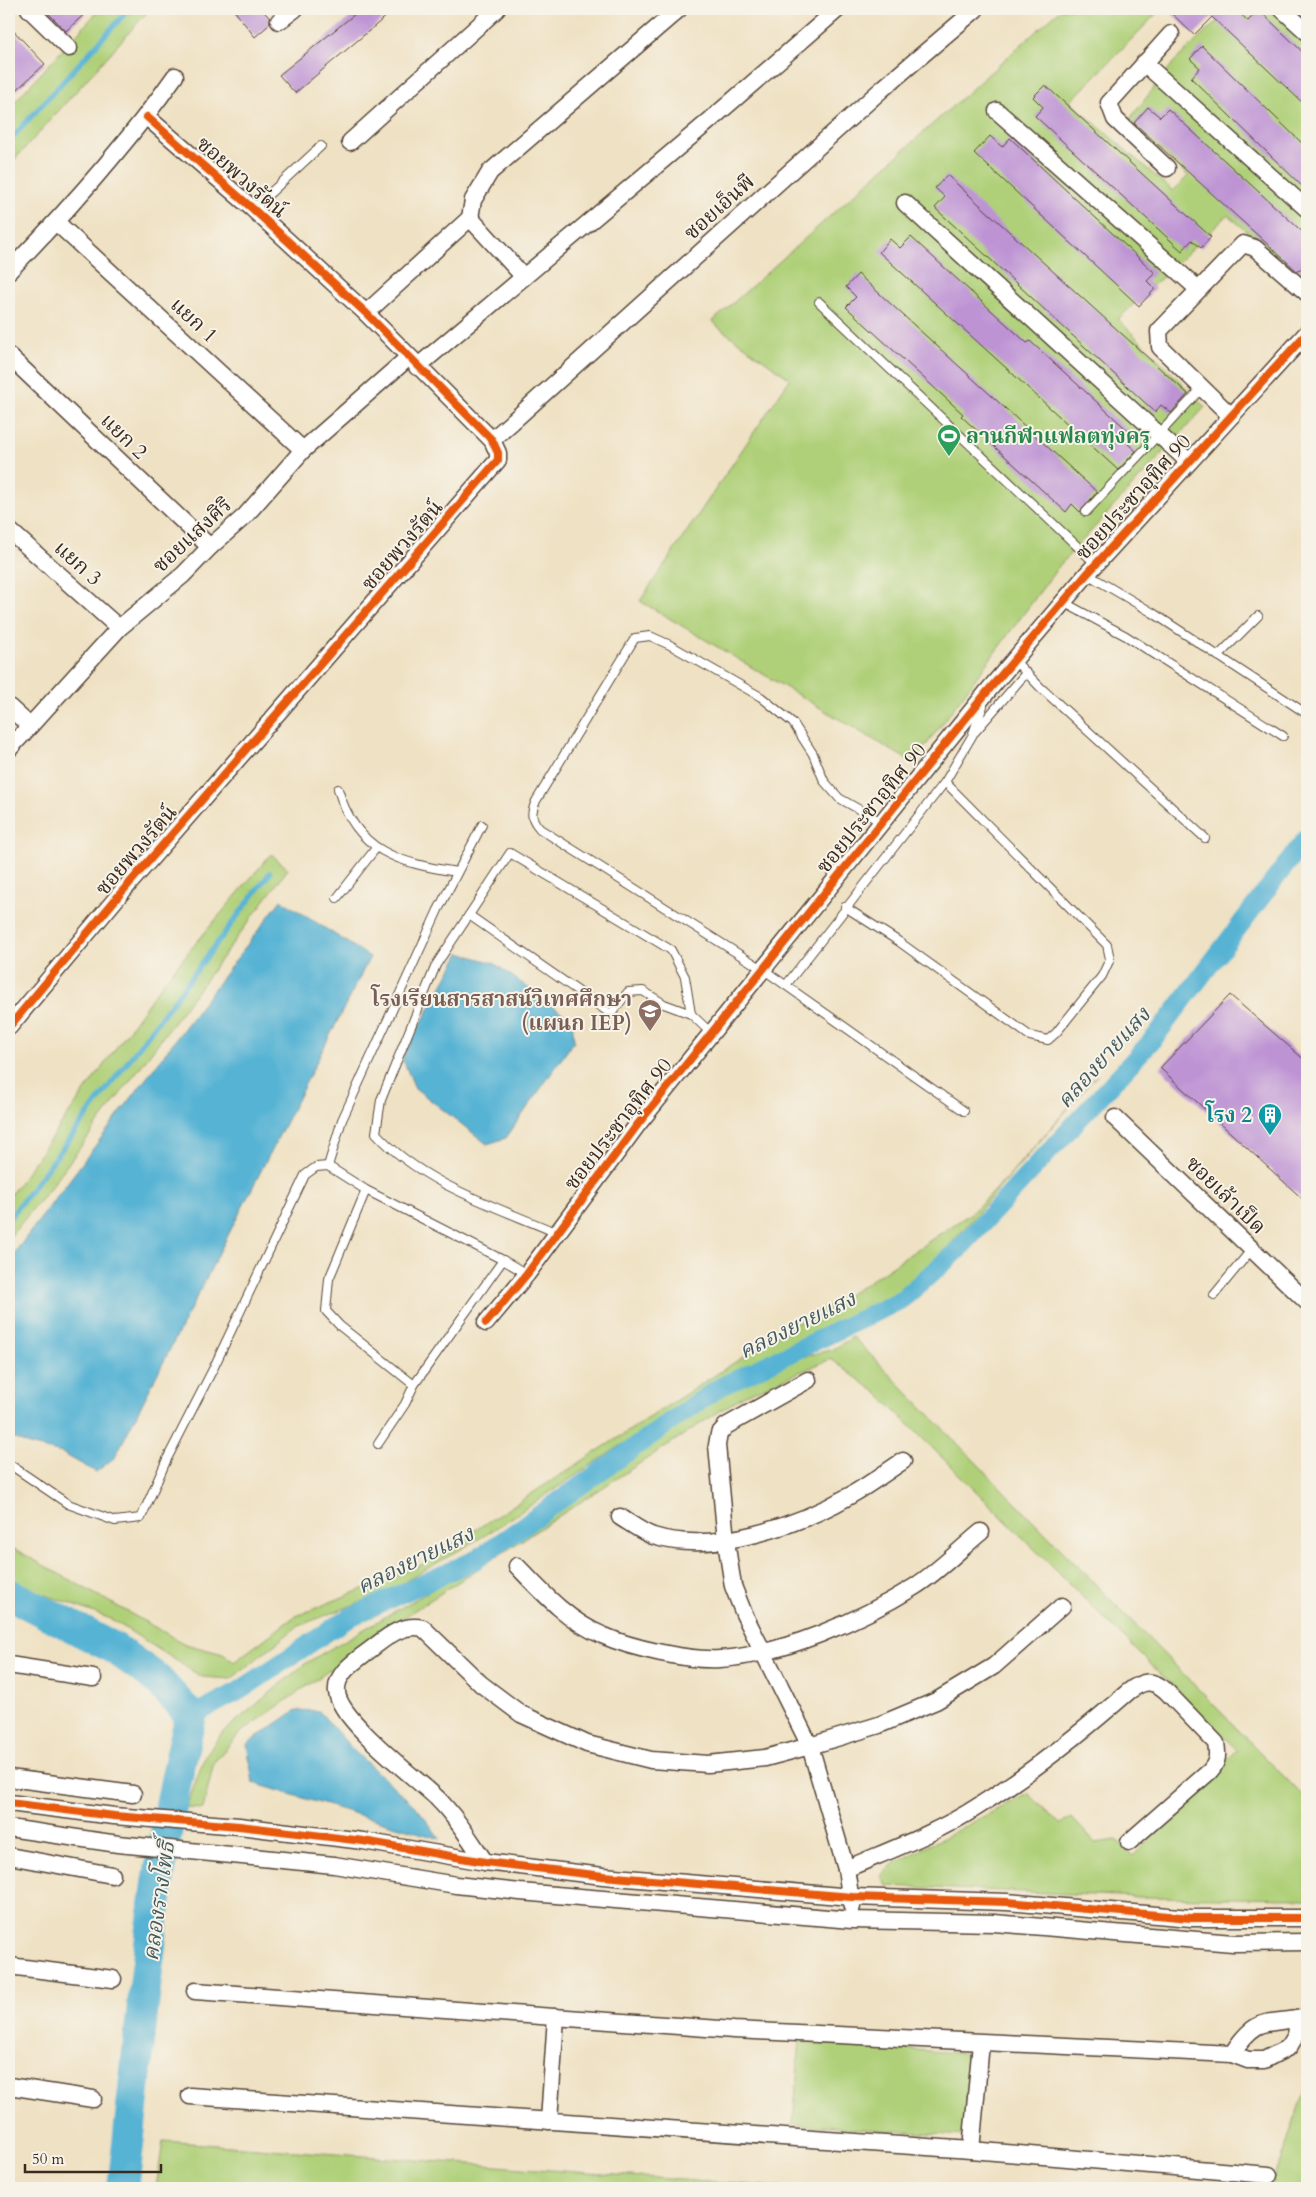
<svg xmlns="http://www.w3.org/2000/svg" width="1316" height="2197" viewBox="0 0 1316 2197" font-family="Cardo,'Noto Serif Thai',serif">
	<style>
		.green { fill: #afd078; stroke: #757d4b }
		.water { fill: #56b3d4; stroke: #486e79 }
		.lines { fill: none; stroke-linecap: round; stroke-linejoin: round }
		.stream { stroke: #56b3d4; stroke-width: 5.5 }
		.canal { stroke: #56b3d4; stroke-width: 19 }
		.river { stroke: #56b3d4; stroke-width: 32 }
		.building { fill: #bd93d4 }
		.service-casing { stroke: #564537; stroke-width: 10 }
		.minor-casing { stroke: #564537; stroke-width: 19 }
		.service { stroke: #fff; stroke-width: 8 }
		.minor { stroke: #fff; stroke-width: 16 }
		.cycleway-casing { stroke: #f7f3e8; stroke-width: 11 }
		.cycleway { stroke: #e8590c; stroke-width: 8 }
		.labels { text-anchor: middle; stroke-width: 4; stroke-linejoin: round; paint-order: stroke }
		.street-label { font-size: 21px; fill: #3b2a1e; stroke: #f7f3e8 }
		.leisure-label { font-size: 21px; font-weight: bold; fill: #27864d; stroke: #f7f3e8; text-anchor: start }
		.education-label { font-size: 21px; font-weight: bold; fill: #785e54; stroke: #f7f3e8; text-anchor: end }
		.culture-label { font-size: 21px; font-weight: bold; fill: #0d838f; stroke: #f7f3e8; text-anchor: end }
		.water-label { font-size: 22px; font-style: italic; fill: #445a5e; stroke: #f7f3e8 }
	</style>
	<rect width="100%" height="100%" fill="#f7f3e8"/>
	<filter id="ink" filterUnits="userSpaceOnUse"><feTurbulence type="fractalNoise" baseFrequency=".02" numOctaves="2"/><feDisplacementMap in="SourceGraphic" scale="10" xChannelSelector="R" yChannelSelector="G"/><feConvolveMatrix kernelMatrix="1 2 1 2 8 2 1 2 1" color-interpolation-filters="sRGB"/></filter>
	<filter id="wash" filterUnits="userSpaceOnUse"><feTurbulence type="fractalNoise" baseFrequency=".0096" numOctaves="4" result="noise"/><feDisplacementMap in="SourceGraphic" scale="20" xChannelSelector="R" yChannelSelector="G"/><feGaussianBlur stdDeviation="1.12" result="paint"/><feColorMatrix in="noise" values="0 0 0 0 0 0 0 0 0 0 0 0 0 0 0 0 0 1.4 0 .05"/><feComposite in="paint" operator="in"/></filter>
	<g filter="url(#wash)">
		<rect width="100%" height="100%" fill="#efe1c3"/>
		<!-- green -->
		<g class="green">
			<path d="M100,9H150L9,166V108Z"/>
			<path d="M1061,9L1160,10L1070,102L1173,191L1188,176L1129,120L1174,62L1230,9H1307V266L1298,275L1228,215L1118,319L1205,407L1059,566L913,763L640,601L790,379L718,327L713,321Z"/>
			<path d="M271,854L288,869L50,1188L9,1238V1197L164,981Z"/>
			<path d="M1097,1075L924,1275L895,1294L705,1390L487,1534L387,1592L298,1626L231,1679L202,1677L111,1619L24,1587L9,1576V1546L185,1644L223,1654L234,1662L294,1617L421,1565L788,1328L861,1287L971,1213L1005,1180Z"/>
			<path d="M853,1337L1307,1800V1899L1140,1897L887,1886L881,1876L892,1865L1028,1793L1060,1824L1072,1818L1095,1843L1117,1840L1133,1856L1237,1750L877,1393L831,1359L743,1396L415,1610L240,1733L214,1762L203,1809L186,1808L205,1756L222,1733L306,1663L452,1578L734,1384L798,1358L834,1349Z"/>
			<path d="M800,2041L970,2054L964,2136L793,2124Z"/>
			<path d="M1307,2083V2188H1271Z"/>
			<path d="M163,2141L789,2188H156Z"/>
		</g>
		<!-- water -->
		<g class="water">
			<path d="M281,900L370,957L115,1457L96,1472L62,1453L29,1445L9,1436V1260Z"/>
			<path d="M460,953L494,963L572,1020L574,1041L506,1138L487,1144L415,1088L402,1058Z"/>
			<path d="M296,1710L319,1711L354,1751L418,1809L440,1839L253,1783L247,1744Z"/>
		</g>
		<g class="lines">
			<!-- stream -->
			<g class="stream">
				<path d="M9,141L129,9"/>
				<path d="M9,1219L270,873"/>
			</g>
			<!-- canal -->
			<path class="canal" d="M191,1716L239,1691L348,1618L477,1559L718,1388L901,1300L957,1251L1155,1037L1307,837"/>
			<!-- river -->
			<path class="river" d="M9,1594L114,1648L156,1678L191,1716C151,1870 142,2031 123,2188"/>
		</g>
		<g id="blocks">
			<!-- building -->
			<g class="building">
				<path d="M44,9H90L66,31Z"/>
				<path d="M233,9H261L270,18V24L255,37Z"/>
				<path d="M361,9H395L295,93L279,75Z"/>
				<path d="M1167,9H1235L1248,21L1259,10L1307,56V107L1212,17L1194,35Z"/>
				<path d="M9,26L45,64L9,97Z"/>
				<path d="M1202,46L1307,148V191L1191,78L1200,68L1190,59Z"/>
				<path d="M1045,85L1211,237L1201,248L1192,240L1182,251L1035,116L1043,107L1033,97Z"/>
				<path d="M1148,107L1160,117L1168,109L1307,236V265L1297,271L1134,123Z"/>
				<path d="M990,136L1002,147L1010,138L1155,273L1147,281L1155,289L1139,306L974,153Z"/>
				<path d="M947,175L1188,394L1171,413L1161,405L1155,412L935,208L945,197L935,188Z"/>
				<path d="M911,237L1027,343L1030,341L1134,436L1128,444L1136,451L1118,470L879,252L890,239L900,248Z"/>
				<path d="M858,274L1097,492L1080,512L1072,504L1066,512L961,416L963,414L846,307L856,297L846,287Z"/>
				<path d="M1230,995L1307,1062V1203L1160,1068Z"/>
			</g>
		</g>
	</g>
	<g filter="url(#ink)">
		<use href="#blocks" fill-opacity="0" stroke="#564537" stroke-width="1"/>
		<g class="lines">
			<!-- service casing -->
			<g class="service-casing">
				<g id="service">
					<path d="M253,209L321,146"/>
					<path d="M819,302L1096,564"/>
					<path d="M1086,512L1202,388"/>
					<path d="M1087,574L1153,613L1307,714"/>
					<path d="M1063,602L1126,636L1283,736"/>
					<path d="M1218,656L1258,616"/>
					<path d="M1014,660L1040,687L1205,838"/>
					<path d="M975,732L1026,673"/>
					<path d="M338,789C356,852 399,863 457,872"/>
					<path d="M881,822L839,798L824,781L813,754L793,723L761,697L670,645L650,636L635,638L536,801C531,813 530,818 540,829L764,970L964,1111"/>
					<path d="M337,898L376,848"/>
					<path d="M845,907L898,941L1030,1036L1048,1040L1056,1033L1102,976L1110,959L1107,945L945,782L972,736L983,706"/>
					<path d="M469,915L611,1014L628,992L643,991L664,1004L691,1014"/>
					<path d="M786,985L945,782"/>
					<path d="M328,1166L342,1120L438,910L482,825"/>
					<path d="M557,1233C495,1206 422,1184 376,1133L381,1100L436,965L510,853L671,950L685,977L691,1014L712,1034"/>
					<path d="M503,1260L527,1274"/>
					<path d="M1214,1295L1252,1249"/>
					<path d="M378,1444L405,1404L414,1385"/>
					<path d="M9,1464L68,1504L115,1521L141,1518L167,1459L213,1369L305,1175L316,1167L328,1166L366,1190L503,1260L414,1385L340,1326L326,1311L329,1279L366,1190"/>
				</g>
			</g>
			<!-- minor casing -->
			<g class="minor-casing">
				<g id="minor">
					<path d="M29,9L69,48"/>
					<path d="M1282,9L1307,32"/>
					<path d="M279,21L295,9"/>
					<path d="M1144,63L1307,209"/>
					<path d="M997,111L1198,289"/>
					<path d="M350,142L497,9"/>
					<path d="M1167,168L1115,119L1109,103L1171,34"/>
					<path d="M905,203L1189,462"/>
					<path d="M470,218L473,200L490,172L679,9"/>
					<path d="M56,222L303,450"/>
					<path d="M9,271C68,210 126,146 175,76"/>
					<path d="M366,313L470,218L524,277"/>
					<path d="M9,356L210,547"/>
					<path d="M417,367L708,122L838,9"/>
					<path d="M1231,416L1160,347L1159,331L1243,244L1255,248L1307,293"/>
					<path d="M492,440L881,90L976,9"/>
					<path d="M9,530L119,628"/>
					<path d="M9,707L30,726"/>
					<path d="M9,749L119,628L183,575L210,547L245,516L303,450L409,357"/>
					<path d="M9,1027L120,894L498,460V453L492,440L366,313L253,209L147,117"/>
					<path d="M1115,1118L1307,1302"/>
					<path d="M486,1323L527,1274L638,1124L987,692L1087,574L1307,333"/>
					<path d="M808,1380L726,1426L719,1434L717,1445L726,1541L733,1586L744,1614L810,1746L846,1869L852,1907"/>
					<path d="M620,1517C630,1523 642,1532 653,1536C714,1555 798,1526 851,1495C869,1485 886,1472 903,1461"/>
					<path d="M517,1566C542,1592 568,1621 602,1635C631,1648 688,1661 720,1659C782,1655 861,1620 914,1587C938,1572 959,1550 981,1532"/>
					<path d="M9,1665L93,1678"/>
					<path d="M9,1778L133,1794"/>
					<path d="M9,1803L114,1816L239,1826L363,1841L485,1862L603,1876L852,1897L1007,1902L1191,1918H1307"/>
					<path d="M9,1828L118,1844L334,1865L456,1885L520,1892L852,1920L994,1923L1233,1943L1307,1942"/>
					<path d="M9,1856L112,1875"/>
					<path d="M485,1862C470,1840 456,1817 437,1798C416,1778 339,1720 337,1692C335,1674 354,1662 367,1652C385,1639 400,1623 423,1628L481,1684L521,1714L587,1744L651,1760L708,1764L765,1758L810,1746L879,1725L936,1701L994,1666L1062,1606"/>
					<path d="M846,1869C890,1850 937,1833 977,1807C1031,1773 1080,1734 1128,1692C1142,1681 1152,1678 1166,1691L1216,1743C1218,1755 1218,1762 1210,1771L1129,1842"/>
					<path d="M9,1966L113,1979"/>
					<path d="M195,1991L734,2030L1232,2054L1248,2060H1264L1289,2047L1296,2035L1298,2019"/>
					<path d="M1232,2054C1258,2013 1267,2026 1307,2017"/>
					<path d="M9,2086L93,2099"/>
					<path d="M190,2096L971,2150L1269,2175"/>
					<path d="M549,2121L556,2017"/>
					<path d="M971,2150L981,2043"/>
				</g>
			</g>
			<!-- service -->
			<use href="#service" class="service"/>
			<!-- minor -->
			<use href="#minor" class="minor"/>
			<!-- cycleway casing -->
			<g class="cycleway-casing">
				<g id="cycleway">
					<path d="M9,1027L120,894L498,460V453L492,440L366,313L253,209L147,117"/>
					<path d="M486,1323L527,1274L638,1124L987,692L1087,574L1307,333"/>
					<path d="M9,1803L114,1816L239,1826L363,1841L485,1862L603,1876L852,1897L1007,1902L1191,1918H1307"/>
				</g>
			</g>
			<!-- cycleway -->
			<use href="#cycleway" class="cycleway"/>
		</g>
	</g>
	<!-- icons -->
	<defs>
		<g id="stadium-pin" transform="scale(1.25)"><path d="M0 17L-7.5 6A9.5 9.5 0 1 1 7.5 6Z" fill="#2e9e5b" stroke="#f7f3e8"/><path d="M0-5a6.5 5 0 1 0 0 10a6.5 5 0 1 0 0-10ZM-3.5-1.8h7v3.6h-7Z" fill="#fff"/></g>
		<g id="school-pin" transform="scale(1.25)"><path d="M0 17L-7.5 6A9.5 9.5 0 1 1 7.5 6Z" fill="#8d6e63" stroke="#f7f3e8"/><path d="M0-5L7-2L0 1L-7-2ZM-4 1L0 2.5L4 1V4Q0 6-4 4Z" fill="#fff"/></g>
		<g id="building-pin" transform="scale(1.25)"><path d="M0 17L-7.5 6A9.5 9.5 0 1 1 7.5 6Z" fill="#0f9aa8" stroke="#f7f3e8"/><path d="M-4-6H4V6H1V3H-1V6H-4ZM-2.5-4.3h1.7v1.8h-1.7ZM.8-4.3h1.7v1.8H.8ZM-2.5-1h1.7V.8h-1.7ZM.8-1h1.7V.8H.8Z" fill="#fff"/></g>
	</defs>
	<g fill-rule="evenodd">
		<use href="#stadium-pin" x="949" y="436"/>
		<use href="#school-pin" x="650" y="1011"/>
		<use href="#building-pin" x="1270" y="1115"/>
	</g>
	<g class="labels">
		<!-- street labels -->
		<g class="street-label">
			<text transform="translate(242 177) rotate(41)" y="7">ซอยพวงรัตน์</text>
			<text transform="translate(719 207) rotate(-42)" y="7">ซอยเอ็นพี</text>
			<text transform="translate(194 320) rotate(43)" y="7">แยก 1</text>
			<text transform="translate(124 436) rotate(44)" y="7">แยก 2</text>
			<text transform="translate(1133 497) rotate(-48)" y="7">ซอยประชาอุทิศ 90</text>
			<text transform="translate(192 535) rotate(-43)" y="7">ซอยแสงศิริ</text>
			<text transform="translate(402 545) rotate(-49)" y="7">ซอยพวงรัตน์</text>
			<text transform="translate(78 563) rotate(42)" y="7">แยก 3</text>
			<text transform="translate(871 808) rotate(-51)" y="7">ซอยประชาอุทิศ 90</text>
			<text transform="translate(136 850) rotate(-49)" y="7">ซอยพวงรัตน์</text>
			<text transform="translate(618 1124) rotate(-52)" y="7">ซอยประชาอุทิศ 90</text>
			<text transform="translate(1226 1195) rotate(44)" y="7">ซอยเล้าเป็ด</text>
		</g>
		<!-- leisure labels -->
		<g class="leisure-label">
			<text x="966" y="443">ลานกีฬาแฟลตทุ่งครุ</text>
		</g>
		<!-- education labels -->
		<g class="education-label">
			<text x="632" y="1006">โรงเรียนสารสาสน์วิเทศศึกษา<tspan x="632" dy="24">(แผนก IEP)</tspan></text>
		</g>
		<!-- culture labels -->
		<g class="culture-label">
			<text x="1252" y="1122">โรง 2</text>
		</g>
		<!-- water labels -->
		<g class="water-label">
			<text transform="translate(1103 1057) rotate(-48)" y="8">คลองยายแสง</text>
			<text transform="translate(797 1324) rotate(-26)" y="8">คลองยายแสง</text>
			<text transform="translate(415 1559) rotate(-26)" y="8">คลองยายแสง</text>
			<text transform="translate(158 1901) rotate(-82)" y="8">คลองรางโพธิ์</text>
		</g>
	</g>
	<!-- margin -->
	<rect width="1316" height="2197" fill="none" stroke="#f7f3e8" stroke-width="30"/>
	<!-- scale -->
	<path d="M25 2164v8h136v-8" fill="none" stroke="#3b2a1e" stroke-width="2.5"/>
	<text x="32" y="2164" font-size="15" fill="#3b2a1e" stroke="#f7f3e8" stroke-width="4" paint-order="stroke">50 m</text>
</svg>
